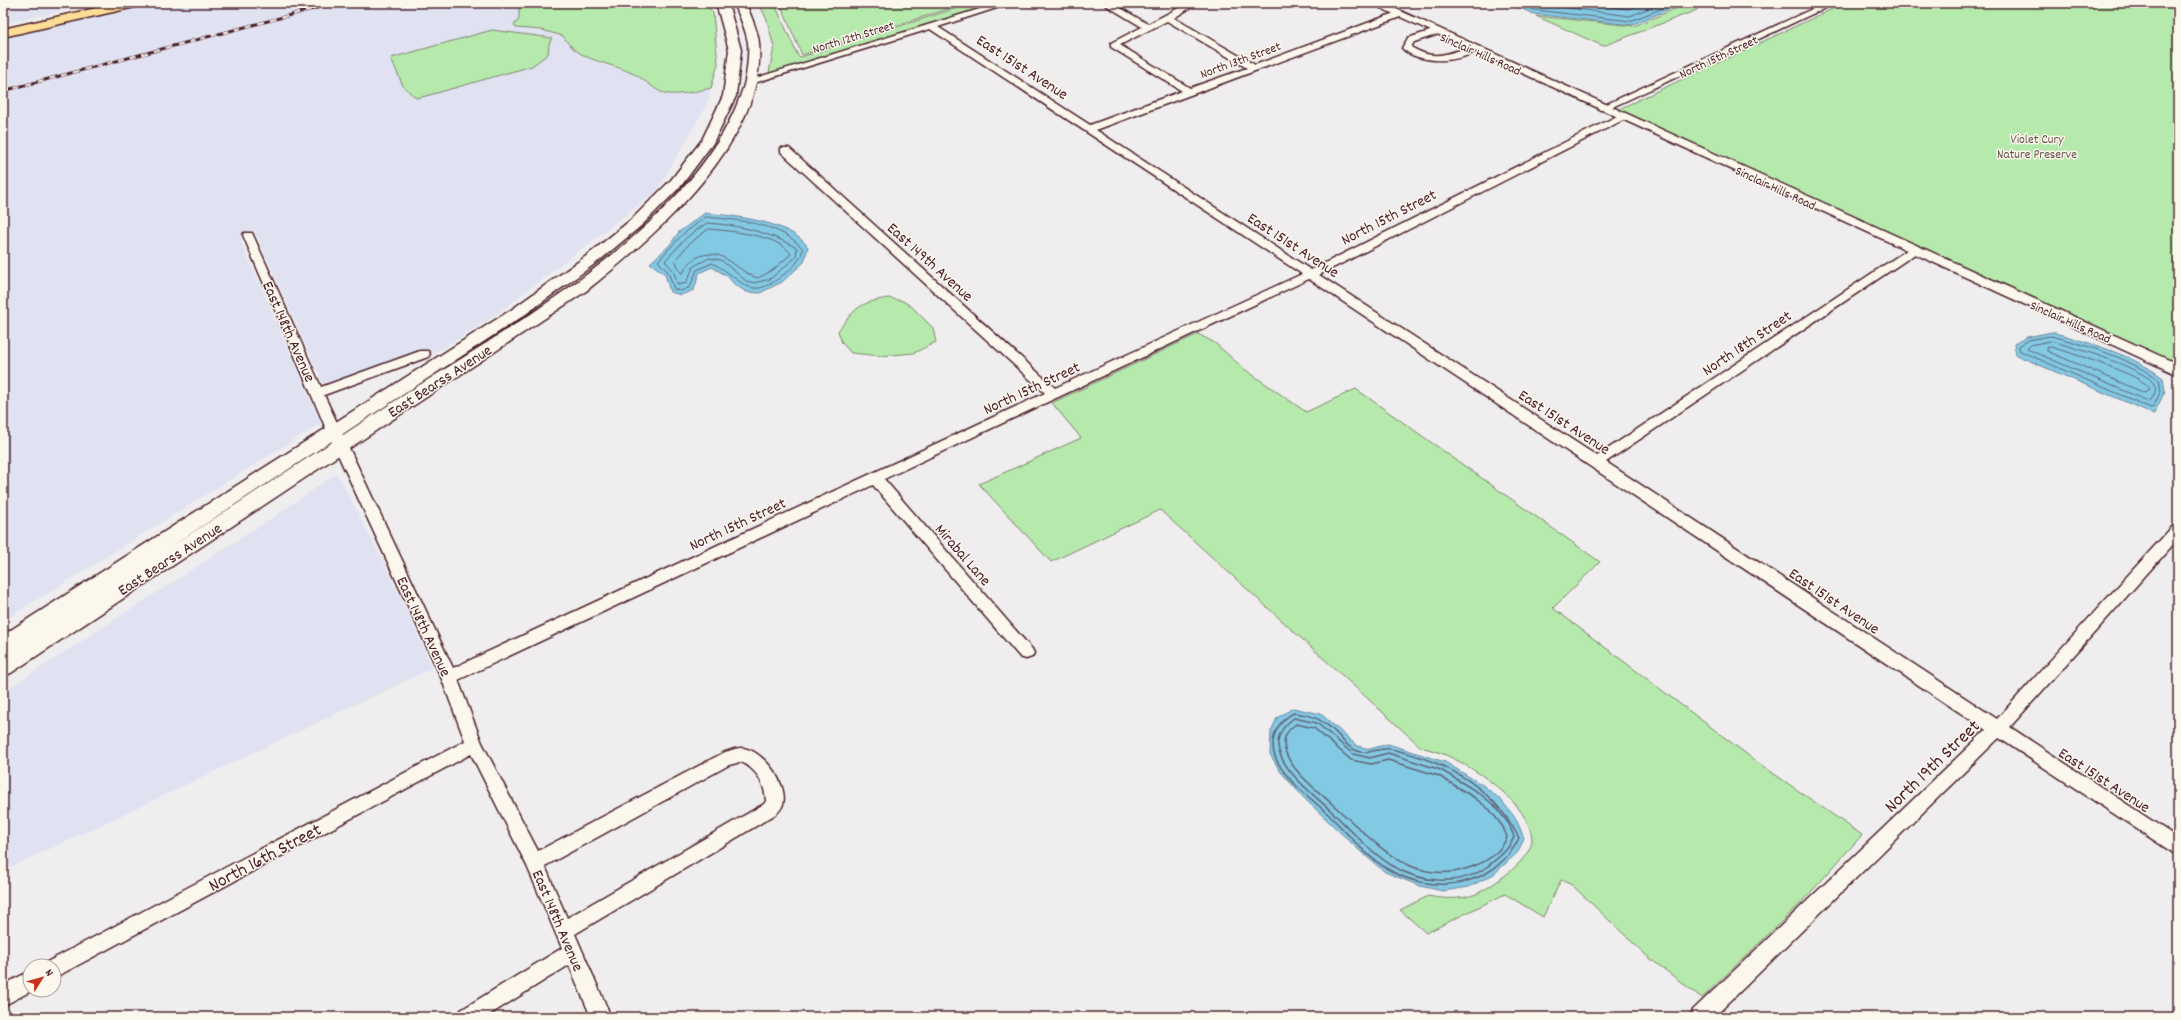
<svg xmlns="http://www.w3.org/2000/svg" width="2181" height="1020" viewBox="0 0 2181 1020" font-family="Dekko,sans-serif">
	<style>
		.built { fill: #e0e2f1; fill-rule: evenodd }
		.green { fill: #b5eaac; stroke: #80846c }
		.water { fill: #82c9e4; stroke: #6c859a }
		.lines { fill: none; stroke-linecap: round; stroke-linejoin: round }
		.shore-far1 { stroke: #606375; stroke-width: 1 }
		.shore { stroke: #606375; stroke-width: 1.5 }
		.minor-casing { stroke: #4a1f2b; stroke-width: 3 }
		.tertiary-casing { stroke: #4a1f2b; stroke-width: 3 }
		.secondary-casing { stroke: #4a1f2b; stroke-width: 3 }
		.primary-casing { stroke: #4a1f2b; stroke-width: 3 }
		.minor { fill: #fbf7ec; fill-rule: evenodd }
		.tertiary { fill: #fbf7ec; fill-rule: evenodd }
		.secondary { fill: #fbf7ec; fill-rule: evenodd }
		.primary { fill: #fedd96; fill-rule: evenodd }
		.rail-casing { stroke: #4a1f2b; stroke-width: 3 }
		.rail { stroke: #fbf7ec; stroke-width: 2; stroke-dasharray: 6; stroke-linecap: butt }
		.labels { text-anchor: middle; stroke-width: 3; stroke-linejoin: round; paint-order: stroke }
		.far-street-label { font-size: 13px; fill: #4a1f2b; stroke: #fbf7ec }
		.far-park-label { font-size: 13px; fill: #65524b; stroke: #fbf7ec }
		.street-label { font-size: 16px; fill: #4a1f2b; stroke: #fbf7ec }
		.near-street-label { font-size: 19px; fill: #4a1f2b; stroke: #fbf7ec }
	</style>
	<rect width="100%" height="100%" fill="#efedee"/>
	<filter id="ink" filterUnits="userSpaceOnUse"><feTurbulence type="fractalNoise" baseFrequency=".025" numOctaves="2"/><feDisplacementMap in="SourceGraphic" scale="8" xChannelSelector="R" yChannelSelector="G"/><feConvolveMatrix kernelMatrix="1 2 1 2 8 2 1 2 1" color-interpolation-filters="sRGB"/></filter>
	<g filter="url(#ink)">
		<!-- built -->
		<g class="built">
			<path d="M3,3H97L3,24Z"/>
			<path d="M142,3H519V19L516,28L542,30L563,36L568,44L583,54L598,63L631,72L657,90L668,94L711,88L706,106L657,191L490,319L433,354L429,348L324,386L254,230L240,234L243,241L241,242L321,423L3,621V35ZM492,30L552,38L532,66L416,98L391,58Z"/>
			<path d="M337,473L388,570L433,668L3,871V692L278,514Z"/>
		</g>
		<!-- green -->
		<g class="green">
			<path d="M519,3H705L713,13L718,64L711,88C698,91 682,95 668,94C655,92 646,80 634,74C610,62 578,62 563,36L542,30L516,28L514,25L519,19Z"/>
			<path d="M759,3H772L777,9L798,56L801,57L973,3H1001L769,73L774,47L767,20Z"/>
			<path d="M777,3H967L802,55L782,8Z"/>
			<path d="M1689,3H1699L1697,10L1603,46L1536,16L1634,26Z"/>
			<path d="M1845,3H2178V365L1621,112L1619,109Z"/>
			<path d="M492,30L552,38L549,44L548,54L532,66L426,96L416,98L403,86L391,58Z"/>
			<path d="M888,298L903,301L912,307L933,328L936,342L914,353L881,356L851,353L842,343L838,331C856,307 859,303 888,298Z"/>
			<path d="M1198,334L1215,343L1243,368L1306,412L1356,389L1600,562L1553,608L1757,762L1862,835L1804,900L1702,998L1648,957L1572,885L1561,880L1543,917L1505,894L1426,933L1400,910L1428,896C1442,899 1462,900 1476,894C1492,887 1534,858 1532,838C1528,803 1478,770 1450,757C1441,752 1430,750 1421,747L1160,510L1051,562L979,484L1081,438L1052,403Z"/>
		</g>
		<!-- water -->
		<g class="water">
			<path d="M1508,3H1684L1631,25L1534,14Z"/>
			<path d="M705,213C734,216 790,221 808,247L804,262L782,282L760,293L747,292L735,285L727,276L712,267L699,273L694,290L681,295L670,292L665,274L650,263L669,246L679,232Z"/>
			<path d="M2052,332C2089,343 2132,354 2163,378L2165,391L2154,414L2016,355L2014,344L2027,337Z"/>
			<path d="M1293,708L1321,714L1357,746L1370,749L1388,744L1445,762L1484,786L1501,800L1516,819L1524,838L1518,852L1494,874L1469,887L1443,891L1420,886L1385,872L1361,852L1305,799L1280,771L1270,754L1271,731L1277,718Z"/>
		</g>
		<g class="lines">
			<!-- shore-far1 -->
			<g class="shore-far1">
				<path d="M1518,3L1535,10L1630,21L1676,3"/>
				<path d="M1531,3L1630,16L1662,3"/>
				<path d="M1573,3L1629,9L1644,3"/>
				<path d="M706,217C738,220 781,223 803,249C800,261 793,268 783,275C748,304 743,278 712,263L697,270L690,287L681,291L674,289L668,272L658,261L682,235Z"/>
				<path d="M707,223C739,225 769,232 797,248L796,257L770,279L754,283L746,281L721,260L709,258L694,266L686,283L678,285L673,270L665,261L686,238Z"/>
				<path d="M709,229C731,231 779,235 791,254L773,270L758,278C736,272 725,247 700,256C692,259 687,265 683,273H681L675,260L690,243Z"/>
				<path d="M2051,336C2089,346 2127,357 2159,380L2161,391L2153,407L2151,408L2020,351L2019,346L2029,340Z"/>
				<path d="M2051,341C2069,346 2150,369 2155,386C2157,391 2153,396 2151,400L2148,401L2027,349L2031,345Z"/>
				<path d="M2051,347C2067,352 2145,375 2150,389L2145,393L2047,351V348Z"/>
			</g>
			<!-- shore -->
			<g class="shore">
				<path d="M1294,713C1314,715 1325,721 1339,736C1343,741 1349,747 1355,750C1367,756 1378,747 1391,749C1445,761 1494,787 1519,838C1495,889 1430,896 1386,868C1363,854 1347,832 1328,814C1311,798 1280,776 1274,753C1270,736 1279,720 1294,713Z"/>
				<path d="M1294,718L1317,723L1353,754L1370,758L1388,753L1441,770L1479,793L1495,806L1509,824L1514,837C1509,850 1498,858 1488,866C1461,887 1419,883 1391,865C1368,850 1350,829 1330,810C1315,796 1285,773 1279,751C1275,737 1283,726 1294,718Z"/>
				<path d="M1296,724L1314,728L1351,760L1371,764L1388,760L1439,776L1475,798L1490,810L1503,827L1507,837C1501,851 1488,861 1474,866C1412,891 1375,841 1332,804C1316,789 1291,771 1285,750C1282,739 1287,730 1296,724Z"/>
			</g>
			<!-- minor casing -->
			<g class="minor-casing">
				<g id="minor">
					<path d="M999,3H1012L938,27L1090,125L1182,91L1111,47V43L1142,27L1102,3H1112L1148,24L1188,3H1198L1174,18L1255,65L1397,12H1403V16L1096,130L1311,270L1619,115H1625V119L1319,275L1597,456L1910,248H1918L1920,250L1918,252L1606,462L1997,719L2173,526L2178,525V539L2010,727L2178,838V856L1999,738L1714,1017H1690L1693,1010L1986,730L1309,279L884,479L1032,649L1034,653L1032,657L1026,659L1020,657L873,485L458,680L482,743L538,851L725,752C730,751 735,748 740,748C761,747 789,784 783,804C782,808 779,811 776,814L575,934L611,1017H591L569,965L486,1017H458L461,1010L562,948L527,866L471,754L54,978V966H46L47,962L465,741L441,677L327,431L243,235L244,233H252L253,235L321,387L420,351H428L430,354L428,357L324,395L453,668L1045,393L781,152V148H789L1055,388L1302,274L930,29L754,83H748L746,81ZM1167,21L1247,68L1190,88L1120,45ZM741,762C757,769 765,784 766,801L764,804L567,918L545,866L729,765Z"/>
					<path d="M1825,3H1836L1606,110H1600L1598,108Z"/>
					<path d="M1436,29L1440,32L1439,34L1414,42L1411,47C1435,62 1448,53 1473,46L1477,49C1463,64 1416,64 1402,48L1408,38Z"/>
					<path d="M30,971V990H33L3,1006V985Z"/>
				</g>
			</g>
			<!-- tertiary casing -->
			<g class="tertiary-casing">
				<path id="tertiary" d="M1370,3H1383L2178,364V375Z"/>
			</g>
			<!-- secondary casing -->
			<g class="secondary-casing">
				<path id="secondary" d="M716,3H728L741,50L736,96L713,143L681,186L642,225L600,260L523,316L167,549C248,497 329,444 410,391C522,319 703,220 744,85C747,74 749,54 748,43C746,30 739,15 734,3H746C750,15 758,30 759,43C767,141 655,236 586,291L11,673L3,676V656L8,653L3,654V635L511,310L589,254L632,219L671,180L702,140L723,96L729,50Z"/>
			</g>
			<!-- primary casing -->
			<g class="primary-casing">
				<path id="primary" d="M118,3H141L135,7L3,37V29Z"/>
			</g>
			<!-- minor -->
			<use href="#minor" class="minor"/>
			<!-- tertiary -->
			<use href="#tertiary" class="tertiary"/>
			<!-- secondary -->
			<use href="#secondary" class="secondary"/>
			<!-- primary -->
			<use href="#primary" class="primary"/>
			<!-- rail casing -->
			<g class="rail-casing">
				<path id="rail" d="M3,91L336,3"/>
			</g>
			<!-- rail -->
			<use href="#rail" class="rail"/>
		</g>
	</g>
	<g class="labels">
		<!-- far-street labels -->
		<g class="far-street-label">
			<text transform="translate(853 36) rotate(-17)" y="5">North 12th Street</text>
			<text transform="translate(1481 53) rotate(24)" y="5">Sinclair Hills Road</text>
			<text transform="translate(1718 56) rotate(-25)" y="5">North 15th Street</text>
			<text transform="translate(1240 59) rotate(-20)" y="5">North 13th Street</text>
			<text transform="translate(1776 187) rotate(25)" y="5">Sinclair Hills Road</text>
			<text transform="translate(2071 321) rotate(24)" y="5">Sinclair Hills Road</text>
		</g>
		<!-- far-park labels -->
		<g class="far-park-label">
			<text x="2037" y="143">Violet Cury<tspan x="2037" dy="15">Nature Preserve</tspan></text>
		</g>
		<!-- street labels -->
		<g class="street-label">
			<text transform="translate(1023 66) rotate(33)" y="6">East 151st Avenue</text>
			<text transform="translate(1388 216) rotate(-27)" y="6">North 15th Street</text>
			<text transform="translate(1294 244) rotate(33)" y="6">East 151st Avenue</text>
			<text transform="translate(931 261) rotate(42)" y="6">East 149th Avenue</text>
			<text transform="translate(290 331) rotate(66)" y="6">East 148th Avenue</text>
			<text transform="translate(1746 342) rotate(-34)" y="6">North 18th Street</text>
			<text transform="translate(439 380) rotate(-33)" y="6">East Bearss Avenue</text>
			<text transform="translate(1031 387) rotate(-25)" y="6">North 15th Street</text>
			<text transform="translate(1565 421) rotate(33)" y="6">East 151st Avenue</text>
			<text transform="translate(737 523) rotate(-25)" y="6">North 15th Street</text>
			<text transform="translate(964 554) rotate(49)" y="6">Mirabal Lane</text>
			<text transform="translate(169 558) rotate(-33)" y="6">East Bearss Avenue</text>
			<text transform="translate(1835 600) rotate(34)" y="6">East 151st Avenue</text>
			<text transform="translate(425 626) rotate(65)" y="6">East 148th Avenue</text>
			<text transform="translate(2105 779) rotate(33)" y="6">East 151st Avenue</text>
			<text transform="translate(559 920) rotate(67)" y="6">East 148th Avenue</text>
		</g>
		<!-- near-street labels -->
		<g class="near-street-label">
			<text transform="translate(1931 765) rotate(-44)" y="7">North 19th Street</text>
			<text transform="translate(264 856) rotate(-28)" y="7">North 16th Street</text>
		</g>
	</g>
	<!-- margin -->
	<rect width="2181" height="1020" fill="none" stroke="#fbf7ec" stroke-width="16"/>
	<rect x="8" y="8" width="2165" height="1004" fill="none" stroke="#4a1f2b" stroke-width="1.5" filter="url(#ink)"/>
	<!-- north arrow -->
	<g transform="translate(42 978) rotate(53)"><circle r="19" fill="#fbf7ec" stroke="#b4a19f"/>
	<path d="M0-3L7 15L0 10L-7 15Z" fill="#c8321e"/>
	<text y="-6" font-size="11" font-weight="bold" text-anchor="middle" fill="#4a1f2b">N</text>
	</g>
</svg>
